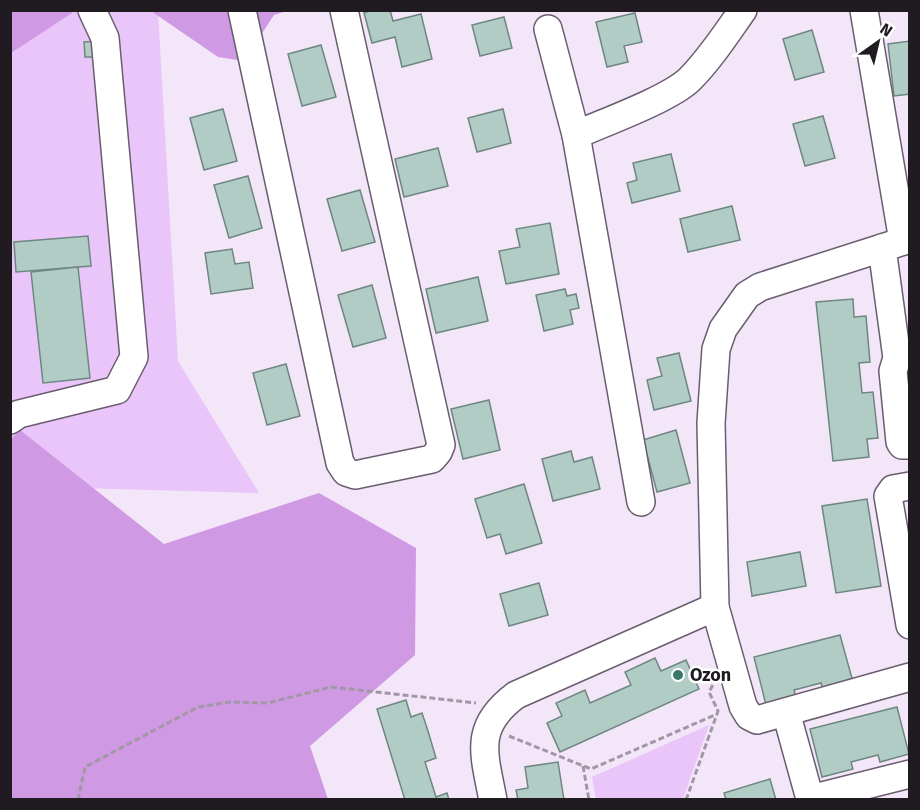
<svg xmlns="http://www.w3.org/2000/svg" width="920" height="810" viewBox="0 0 920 810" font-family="'Fira Sans',sans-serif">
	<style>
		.green { fill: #eac5f9 }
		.forest { fill: #cf99e4 }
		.building { fill: #b1ccc5; stroke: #6e8780; stroke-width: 1.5 }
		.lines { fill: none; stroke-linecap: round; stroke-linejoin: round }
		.minor-casing { stroke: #695d6e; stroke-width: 30 }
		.path { stroke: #a197a5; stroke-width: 3; stroke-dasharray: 6 3; stroke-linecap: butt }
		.minor { stroke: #fff; stroke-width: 27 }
		.poi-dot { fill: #36796b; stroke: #fff; stroke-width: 2 }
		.labels { text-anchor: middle; stroke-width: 5; stroke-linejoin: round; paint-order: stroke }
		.poi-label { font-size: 18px; font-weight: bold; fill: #1f1b21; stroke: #fff; text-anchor: start }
	</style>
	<rect width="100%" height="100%" fill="#f3e6f9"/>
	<!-- green -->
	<g class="green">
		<path d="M10,11H158L178,361L259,493L77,488L10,614Z"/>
		<path d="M709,725L683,799H596L592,777Z"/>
	</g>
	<!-- forest -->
	<g class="forest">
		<path d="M11,10H71L72,13L11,53Z"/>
		<path d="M151,11H286L274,15L244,61L218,57Z"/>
		<path d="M20,430L164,544L319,493L416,548L415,655L310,746L328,799H11L10,440Z"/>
	</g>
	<!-- building -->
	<g class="building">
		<path d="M372,10H390L393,21L421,14L432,59L402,67L395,37L372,43L364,13Z"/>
		<path d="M635,13L642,42L624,46L628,62L607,67L596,22Z"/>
		<path d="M504,17L512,48L480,56L472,25Z"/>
		<path d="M812,30L824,72L795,80L783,39Z"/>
		<path d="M98,41L99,57H85L84,42Z"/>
		<path d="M910,41V94L894,96L888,44Z"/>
		<path d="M321,45L336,97L302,106L288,54Z"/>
		<path d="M223,109L237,161L204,170L190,118Z"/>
		<path d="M503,109L511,143L477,152L468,118Z"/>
		<path d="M823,116L835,158L805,166L793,124Z"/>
		<path d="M438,148L448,186L404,197L395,159Z"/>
		<path d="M671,154L680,191L632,203L627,183L637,180L633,163Z"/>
		<path d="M248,176L262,228L229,238L214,185Z"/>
		<path d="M360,190L375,242L342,251L327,199Z"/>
		<path d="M732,206L740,240L688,252L680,219Z"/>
		<path d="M550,223L559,274L506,284L499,251L520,247L516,229Z"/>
		<path d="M88,236L91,266L16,272L14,242Z"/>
		<path d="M232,249L235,264L249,262L253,288L211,294L205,253Z"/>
		<path d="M78,267L90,378L43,383L31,272Z"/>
		<path d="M478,277L488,321L436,333L426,289Z"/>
		<path d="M372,285L386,338L353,347L338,295Z"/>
		<path d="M565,289L567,296L576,294L579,308L570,310L573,324L544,331L536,295Z"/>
		<path d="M853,299L854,317L866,316L870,362L859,363L862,393L873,392L878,438L867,439L869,457L833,461L816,302Z"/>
		<path d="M679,353L691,401L654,410L647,380L662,376L657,358Z"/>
		<path d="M286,364L300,416L267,425L253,373Z"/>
		<path d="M489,400L500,450L463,459L451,409Z"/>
		<path d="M676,430L690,483L657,492L643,440Z"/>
		<path d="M571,451L574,462L592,457L600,489L553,501L542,459Z"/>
		<path d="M524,484L542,543L506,554L500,534L487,538L475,499Z"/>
		<path d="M867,499L881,586L836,593L822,506Z"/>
		<path d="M800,552L806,586L752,596L747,562Z"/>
		<path d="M539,583L548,615L509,626L500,594Z"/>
		<path d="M840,635L853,682L823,690L821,683L794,690L796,697L766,705L754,657Z"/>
		<path d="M655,658L661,671L686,660L699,689L560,752L547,723L562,716L556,703L585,690L590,703L631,685L625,672Z"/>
		<path d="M406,700L411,717L422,713L428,731L436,758L425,762L436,797L447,793L449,800H405L377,709Z"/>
		<path d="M897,707L909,754L880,762L878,755L851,762L853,769L822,777L810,729Z"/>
		<path d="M558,762L564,800H518L516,790L528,788L525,767Z"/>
		<path d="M770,779L776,800H726L724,793Z"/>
	</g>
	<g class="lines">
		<!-- minor casing -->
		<g class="minor-casing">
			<g id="minor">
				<path d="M242,10L340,463L346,472L355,475L432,459L438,452L441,445L344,10"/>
				<path d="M864,10L903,241"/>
				<path d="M548,29L576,135L641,502"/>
				<path d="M576,135C605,122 667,100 689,80C710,59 726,34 743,10"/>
				<path d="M910,239L760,287L747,295L723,329L716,349L711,423L715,607L743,706L749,716L757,720L910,677"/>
				<path d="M882,248L897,358L893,371L900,442L902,445H910"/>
				<path d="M10,420L19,414L117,390L134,357L105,38L92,10"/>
				<path d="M910,486L893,489L888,496L910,625"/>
				<path d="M786,712L810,799L910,774"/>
				<path d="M493,800C484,753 473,727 516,695L715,607"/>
			</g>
		</g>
		<!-- path -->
		<g class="path">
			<path d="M509,736L591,769L717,714L718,711L709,692L714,683"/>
			<path d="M583,766L589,800"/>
			<path d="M78,800L85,767L198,707L230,702L268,703L331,687L476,703"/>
			<path d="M686,800L717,714"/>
		</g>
		<!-- minor -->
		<use href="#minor" class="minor"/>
	</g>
	<!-- markers -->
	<circle class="poi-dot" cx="678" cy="675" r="6"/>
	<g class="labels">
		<!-- poi labels -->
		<g class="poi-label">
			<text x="690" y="681">Ozon</text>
		</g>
	</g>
	<!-- border -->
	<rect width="920" height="810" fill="none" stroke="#1f1b21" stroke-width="24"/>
	<!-- north arrow -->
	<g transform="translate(878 42) rotate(34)" stroke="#ffffff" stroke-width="4.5" paint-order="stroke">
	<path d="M0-4.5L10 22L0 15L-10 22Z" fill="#1f1b21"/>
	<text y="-9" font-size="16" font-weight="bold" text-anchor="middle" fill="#1f1b21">N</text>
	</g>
</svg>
